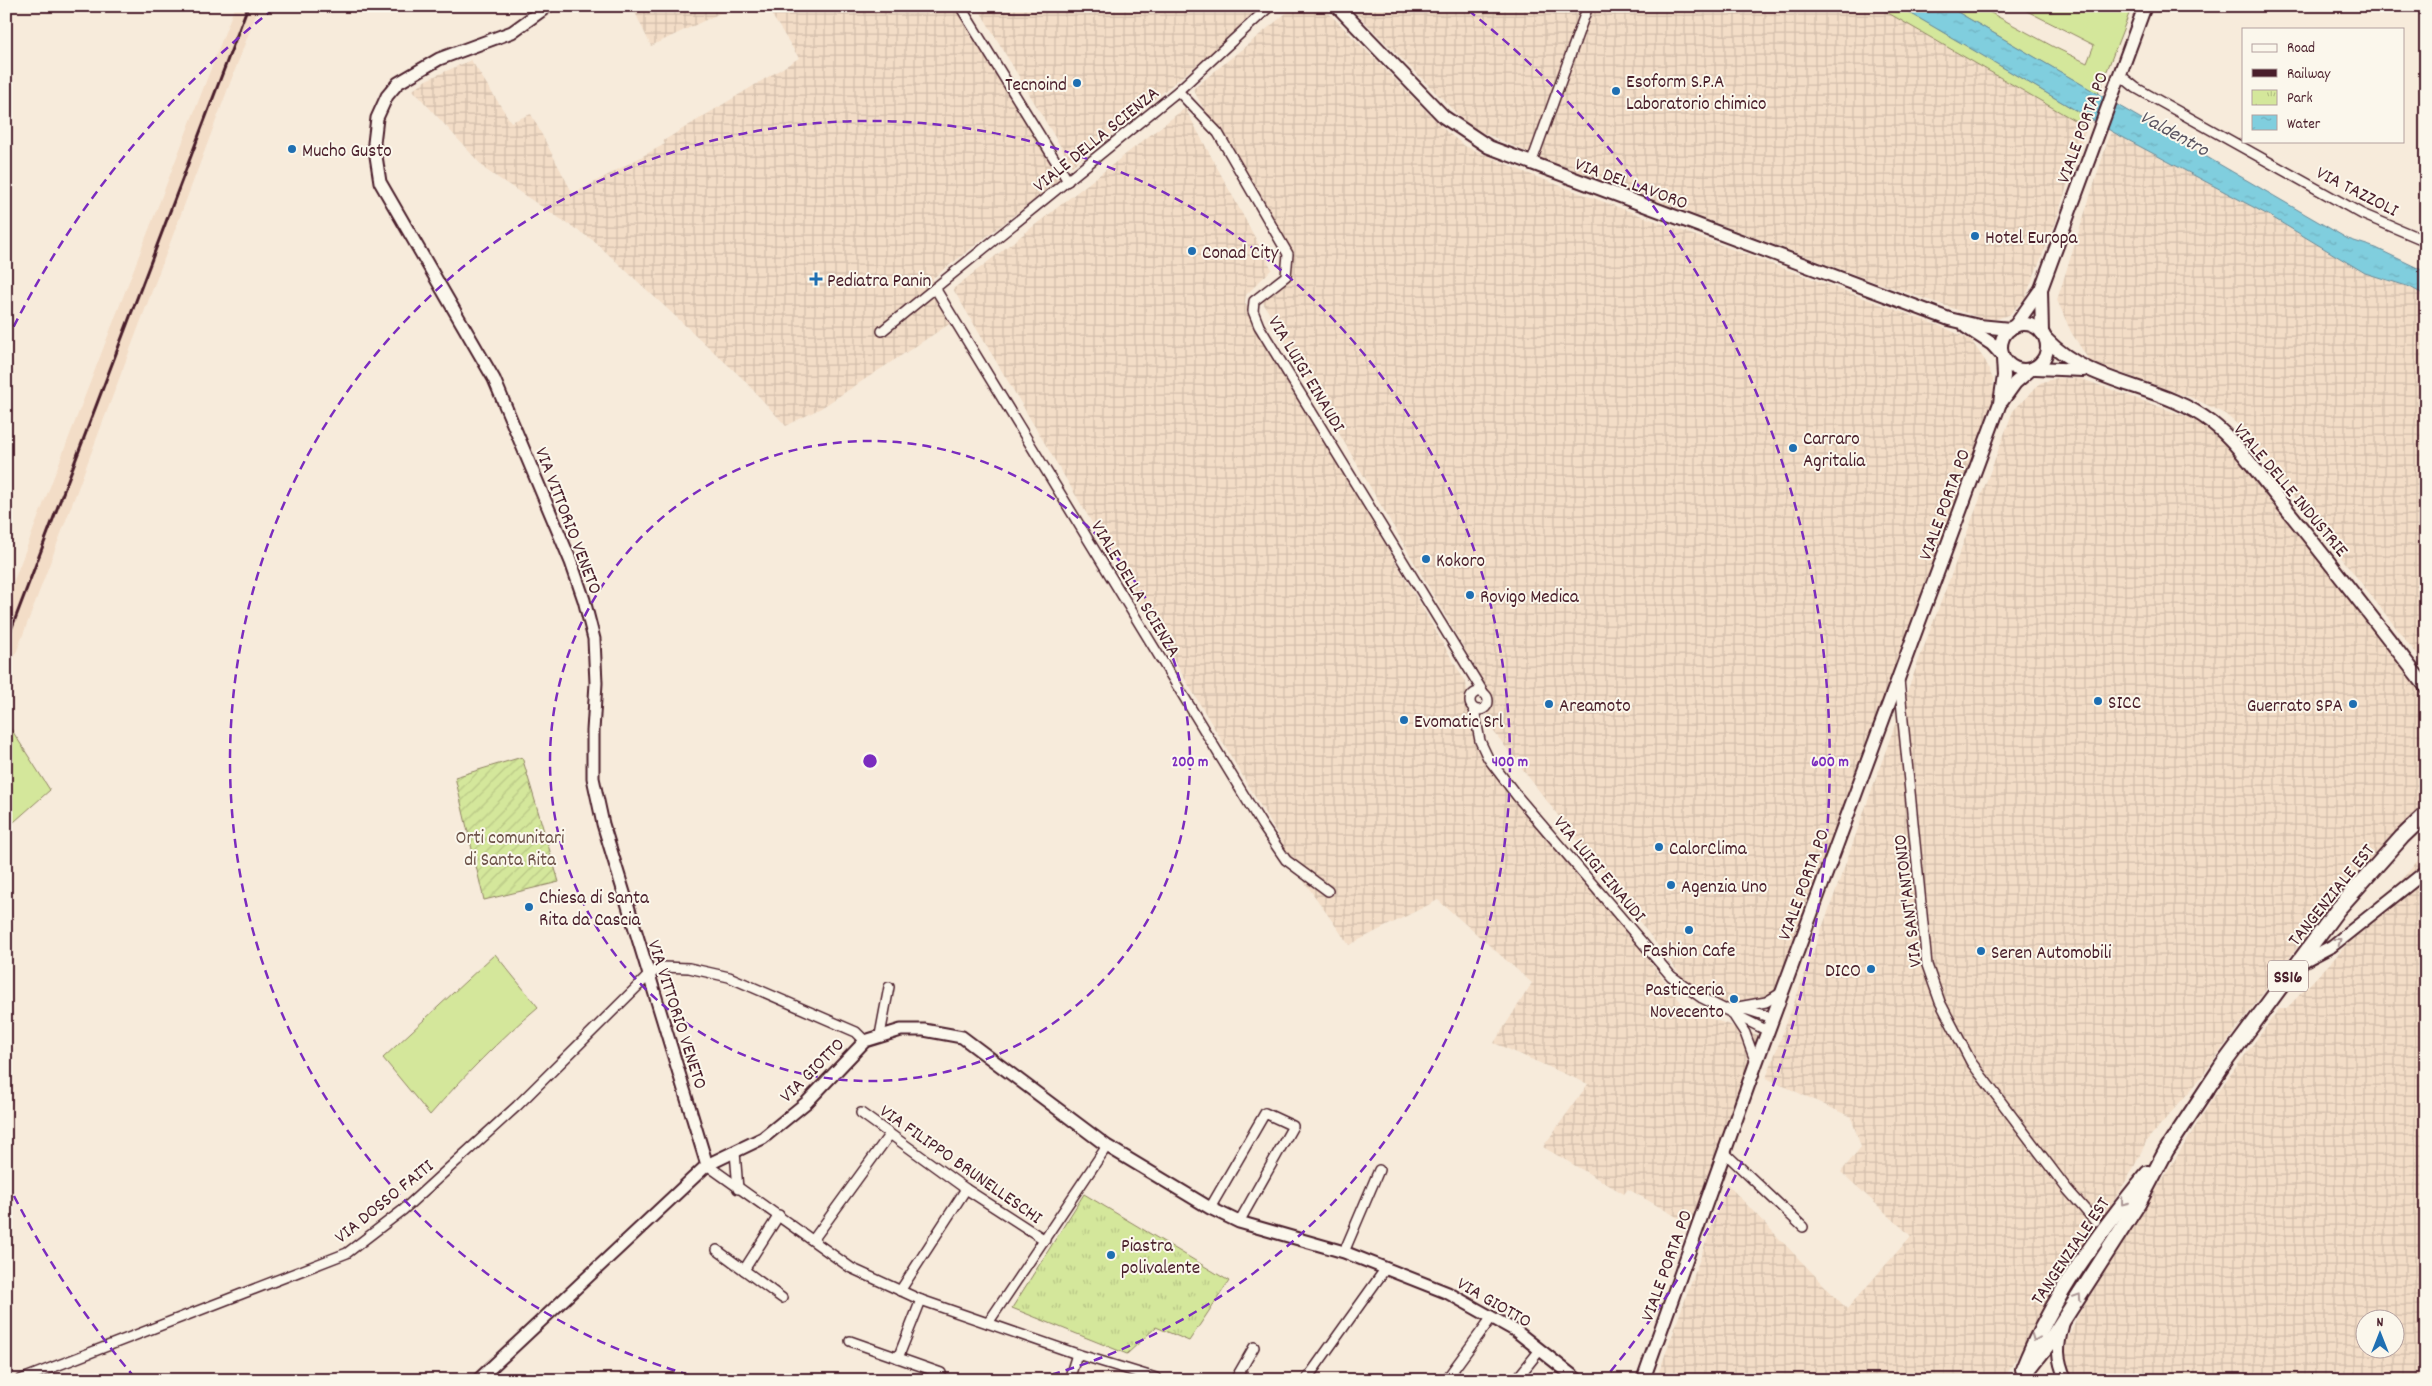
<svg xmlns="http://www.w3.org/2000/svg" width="2432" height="1386" viewBox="0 0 2432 1386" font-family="Dekko,sans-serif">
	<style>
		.built { fill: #f3ddc7 }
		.industrial { fill: url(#industrial-grid); fill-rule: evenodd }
		.grass { fill: #d4e79b; stroke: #8f8363 }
		.park { fill: url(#park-tufts); stroke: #8f8363 }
		.garden { fill: url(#garden-furrows); stroke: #8f8363 }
		.water { fill: url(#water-ripples); stroke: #6a8896 }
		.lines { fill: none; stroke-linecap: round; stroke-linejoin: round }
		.minor-casing { stroke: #4a1f2b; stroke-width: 12 }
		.tertiary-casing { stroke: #4a1f2b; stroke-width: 15 }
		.secondary-casing { stroke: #4a1f2b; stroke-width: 16 }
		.primary-casing { stroke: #4a1f2b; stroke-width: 18 }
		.minor { stroke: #fbf7ec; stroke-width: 9 }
		.tertiary { stroke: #fbf7ec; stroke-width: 11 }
		.secondary { stroke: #fbf7ec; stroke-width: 12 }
		.primary { stroke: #fbf7ec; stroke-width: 14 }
		.rail { stroke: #4a1f2b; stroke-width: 3 }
		.oneway { stroke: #ab9695 }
		.ring { fill: none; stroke: #7b2cbf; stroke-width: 2.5; stroke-dasharray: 9 6 }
		.poi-dot { fill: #1f6fb2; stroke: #fbf7ec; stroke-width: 2 }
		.labels { text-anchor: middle; stroke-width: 4; stroke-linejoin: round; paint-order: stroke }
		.shield { fill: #fbf7ec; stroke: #7f6065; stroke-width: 1 }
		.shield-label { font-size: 18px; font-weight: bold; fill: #4a1f2b }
		.poi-label { font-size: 19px; fill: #4a1f2b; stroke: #fbf7ec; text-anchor: start }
		.street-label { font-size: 19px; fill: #4a1f2b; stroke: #fbf7ec }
		.park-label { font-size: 19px; fill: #6c5147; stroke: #fbf7ec }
		.water-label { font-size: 20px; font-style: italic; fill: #5a5461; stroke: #fbf7ec }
		.centre { fill: #7b2cbf; stroke: #fbf7ec; stroke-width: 2.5 }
		.ring-label { font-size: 15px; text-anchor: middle; font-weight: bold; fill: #7b2cbf; stroke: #fbf7ec; stroke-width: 4; stroke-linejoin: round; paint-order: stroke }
	</style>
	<defs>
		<pattern id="industrial-grid" width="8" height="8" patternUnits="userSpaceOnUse" patternTransform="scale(1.25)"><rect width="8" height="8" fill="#f3ddc7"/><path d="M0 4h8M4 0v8" fill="none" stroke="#d2bdab"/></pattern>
		<pattern id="park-tufts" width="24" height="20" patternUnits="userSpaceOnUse" patternTransform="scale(1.25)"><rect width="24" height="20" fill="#d4e79b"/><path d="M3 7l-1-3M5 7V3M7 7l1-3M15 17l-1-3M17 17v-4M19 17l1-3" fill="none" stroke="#b8c686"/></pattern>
		<pattern id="garden-furrows" width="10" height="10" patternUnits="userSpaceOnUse" patternTransform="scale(1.25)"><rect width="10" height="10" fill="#d4e79b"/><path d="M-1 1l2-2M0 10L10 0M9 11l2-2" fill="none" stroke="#b8c686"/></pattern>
		<pattern id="water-ripples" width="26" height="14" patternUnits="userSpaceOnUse" patternTransform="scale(1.25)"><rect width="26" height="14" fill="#80cede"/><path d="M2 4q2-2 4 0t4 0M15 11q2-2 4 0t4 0" fill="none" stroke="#70b0bf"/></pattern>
	</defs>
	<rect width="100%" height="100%" fill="#f7ebdb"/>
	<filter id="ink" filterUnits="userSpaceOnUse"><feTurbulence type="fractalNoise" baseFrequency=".02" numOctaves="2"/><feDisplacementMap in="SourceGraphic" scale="10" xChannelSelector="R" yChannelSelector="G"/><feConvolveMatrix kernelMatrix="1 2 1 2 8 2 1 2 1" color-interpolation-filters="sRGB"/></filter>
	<g filter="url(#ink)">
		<!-- built -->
		<path class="built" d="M235,6H259L6,680V601Z"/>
		<!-- industrial -->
		<g class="industrial">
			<path d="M632,6H735L651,46Z"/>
			<path d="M766,6H958L1061,179L933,278V286L954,321L821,408L786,426L741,377L594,241L486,170L413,90L426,80L471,60L511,122L531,114L573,194L665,144L663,141L799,58Z"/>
			<path d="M977,6H1269L1072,166Z"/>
			<path d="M1295,6H1322L1447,132L1465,146L1534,176L1945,328L1971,340L1986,362L1993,379L1995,405L1883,698L1779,989L1767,1002L1730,1008L1698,998L1491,728L1481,677L1262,301L1288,275L1290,268L1193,89Z"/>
			<path d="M1349,6H1876L2086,127L2055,224L2025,298L2009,315L1996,319L1981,318L1867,279L1541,158L1475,129L1460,117Z"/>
			<path d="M1185,108L1272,269L1246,295L1245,303L1466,683L1476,735L1687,1010L1761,1036L1691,1225L1628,1189L1624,1194L1543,1147L1588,1084L1494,1043L1532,983L1438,900L1349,945L1282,850V842L953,289Z"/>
			<path d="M2111,131L2270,216L2365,273L2410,287L2421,293L2426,299V666L2237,424L2225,414L2195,399L2090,362L2071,332L2057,300Z"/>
			<path d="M2056,378L2082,379L2188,417L2214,430L2243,461L2426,697V805L2363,866L2317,920L2196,1084L2147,1140L2132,1171L2003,1380H1656L1727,1184L1847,1309L1911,1236L1841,1172L1861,1147L1851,1117L1766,1078L1835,893L1902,705L2013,411L2040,383Z"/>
			<path d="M2426,851V1380H2074L2065,1361L2067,1340L2081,1310L2214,1097L2279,1009H2286L2333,960ZM2364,1318H2394V1348H2364Z"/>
		</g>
		<!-- grass -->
		<g class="grass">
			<path d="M1876,6H1898L1921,19L2089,118L2086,127Z"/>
			<path d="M1947,6H1978L2054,47L2087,63L2094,45L2017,6H2132L2098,94Z"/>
			<path d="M6,721L50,790L6,829Z"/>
			<path d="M495,954L538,1007C499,1040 464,1076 430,1115L383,1058Z"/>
		</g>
		<!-- park -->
		<path class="park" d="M1084,1194L1229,1281L1189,1341L1156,1327L1127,1354L1012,1308Z"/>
		<!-- garden -->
		<path class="garden" d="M522,757L559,882L484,900L455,777Z"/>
		<!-- water -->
		<path class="water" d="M1898,6H1947L2348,239L2376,248L2426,272V299L2421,293L2410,287L2365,273L2270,216L2111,131Z"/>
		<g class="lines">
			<!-- minor casing -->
			<g class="minor-casing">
				<g id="minor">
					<path d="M960,6L1068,181"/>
					<path d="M2120,75L2136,88L2362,214L2426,241"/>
					<path d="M1178,91L1218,133L1288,254L1286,276L1254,301L1253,311L1259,326L1483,692"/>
					<path d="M1531,164L1588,6"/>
					<path d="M935,288L1262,825L1286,860L1328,891"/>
					<path d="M882,331L1178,91L1270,6"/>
					<path d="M1899,680L1927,965L1940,1002L1971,1062L2067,1189L2095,1221"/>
					<circle cx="1479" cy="701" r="9"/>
					<path d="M1474,709L1480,741L1488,758L1517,796L1671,976L1702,998L1768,1031"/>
					<path d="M1727,1009L1766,1002L1781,993"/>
					<path d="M1740,1009L1748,1010L1773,1018"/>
					<path d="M1734,1016L1745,1033L1756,1063"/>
					<path d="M880,1035L889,987"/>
					<path d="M861,1113L966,1189L1045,1240"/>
					<path d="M735,1152L738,1189"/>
					<path d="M1725,1153L1803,1227"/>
					<path d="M707,1165L851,1268L921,1300L1077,1354L1156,1378"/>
					<path d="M1210,1208L1265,1113L1293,1126L1239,1222"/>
					<path d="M813,1240L890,1134"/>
					<path d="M717,1250L782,1298"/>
					<path d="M1344,1252L1379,1170"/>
					<path d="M744,1270L779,1215"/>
					<path d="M900,1291L966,1189"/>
					<path d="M988,1323L1107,1146"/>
					<path d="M850,1341L941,1373"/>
					<path d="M898,1358L921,1300"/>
					<path d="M1448,1377L1492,1317"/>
					<path d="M20,1380L347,1253L403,1210L517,1106L650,974L662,967L689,968L729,977L856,1032L865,1041"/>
					<path d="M1069,1380L1077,1354"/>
					<path d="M1235,1380L1254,1347"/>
					<path d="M1306,1380L1386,1268"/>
					<path d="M1516,1380L1540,1350"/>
				</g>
			</g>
			<!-- tertiary casing -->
			<g class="tertiary-casing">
				<g id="tertiary">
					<path d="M548,6L512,32L439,59L398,83L387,96L377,118L374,143L380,182L494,379L571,562L584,600L594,639L596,683L593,731V778L603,824L707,1165"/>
					<path d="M2298,964L2332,946L2426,871"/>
					<path d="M2063,1324C2057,1347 2056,1357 2066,1380"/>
					<path d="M478,1380L707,1165L763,1138L807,1102L865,1041L901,1030H924L962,1037L1107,1146L1210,1208L1239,1222L1344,1252L1448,1293L1516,1331L1578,1380"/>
				</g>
			</g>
			<!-- secondary casing -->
			<g class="secondary-casing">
				<g id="secondary">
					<path d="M1337,6L1444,117L1489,147L1949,319L1979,326L2010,329"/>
					<path d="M2041,289L2042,333"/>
					<circle cx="2024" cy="347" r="23"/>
					<path d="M2015,326L2041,289L2145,6"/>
					<path d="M1966,327L1992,344L2002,355"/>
					<path d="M2046,339C2094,388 2160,383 2211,422C2236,441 2256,471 2276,496C2327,558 2376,623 2426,687"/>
					<path d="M2036,368L2083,370"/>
					<path d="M2002,401L2015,383L2030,370"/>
					<path d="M1643,1380L1756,1063L2000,403L2004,376L2003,359"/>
				</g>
			</g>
			<!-- primary casing -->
			<g class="primary-casing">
				<g id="primary">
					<path d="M2023,1369C2052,1297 2099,1233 2148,1173"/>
					<path d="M2020,1380L2046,1347L2138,1204L2166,1151L2222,1066L2338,909L2402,837L2426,814"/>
				</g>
			</g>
			<!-- minor -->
			<use href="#minor" class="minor"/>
			<!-- tertiary -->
			<use href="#tertiary" class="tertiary"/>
			<!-- secondary -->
			<use href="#secondary" class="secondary"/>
			<!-- primary -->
			<use href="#primary" class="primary"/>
			<!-- rail -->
			<g class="rail">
				<path d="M2422,6L2426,12"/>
				<path d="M6,643L248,6"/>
			</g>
		</g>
		<!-- one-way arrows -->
		<defs><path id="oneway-chevron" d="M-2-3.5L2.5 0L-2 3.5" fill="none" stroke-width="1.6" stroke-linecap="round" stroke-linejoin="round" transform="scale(1.25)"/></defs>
		<g class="oneway">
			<use href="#oneway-chevron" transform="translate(2338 941) rotate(-37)"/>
			<use href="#oneway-chevron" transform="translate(2124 1202) rotate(129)"/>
			<use href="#oneway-chevron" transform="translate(2078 1297) rotate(-57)"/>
			<use href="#oneway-chevron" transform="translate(2035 1338) rotate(113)"/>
		</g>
	</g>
	<!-- distance rings -->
	<g class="ring">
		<circle cx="870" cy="761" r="320"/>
		<path d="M704 1379A640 640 0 1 1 1036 1379"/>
		<path d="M135 1378A960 960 0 0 1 7 1182M7 340A960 960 0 0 1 272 10M1468 10A960 960 0 0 1 1605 1378"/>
	</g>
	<!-- markers -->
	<g class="poi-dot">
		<circle cx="1077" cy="83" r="5"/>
		<circle cx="1616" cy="91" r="5"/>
		<circle cx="292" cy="149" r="5"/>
		<circle cx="1975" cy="236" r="5"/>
		<circle cx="1192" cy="251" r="5"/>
		<path d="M813.5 271.5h5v5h5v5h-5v5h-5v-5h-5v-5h5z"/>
		<circle cx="1793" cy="448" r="5"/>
		<circle cx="1426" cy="559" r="5"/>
		<circle cx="1470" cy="595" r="5"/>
		<circle cx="2098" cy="701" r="5"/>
		<circle cx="1549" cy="704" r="5"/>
		<circle cx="2353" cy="704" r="5"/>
		<circle cx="1404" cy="720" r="5"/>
		<circle cx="1659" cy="847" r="5"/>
		<circle cx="1671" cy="885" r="5"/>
		<circle cx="529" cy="907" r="5"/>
		<circle cx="1689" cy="930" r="5"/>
		<circle cx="1981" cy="951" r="5"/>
		<circle cx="1871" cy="969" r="5"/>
		<circle cx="1734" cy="999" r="5"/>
		<circle cx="1111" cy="1255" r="5"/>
	</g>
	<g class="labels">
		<!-- shield labels -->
		<rect class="shield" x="2268" y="960.5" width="40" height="31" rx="4"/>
		<g class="shield-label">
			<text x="2288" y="982">SS16</text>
		</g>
		<!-- poi labels -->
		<g class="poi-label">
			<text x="1626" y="87">Esoform S.P.A<tspan x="1626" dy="22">Laboratorio chimico</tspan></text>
			<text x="1067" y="90" text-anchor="end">Tecnoind</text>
			<text x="302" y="156">Mucho Gusto</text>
			<text x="1985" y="243">Hotel Europa</text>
			<text x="1202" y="258">Conad City</text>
			<text x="827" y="286">Pediatra Panin</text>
			<text x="1803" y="444">Carraro<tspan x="1803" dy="22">Agritalia</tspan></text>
			<text x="1436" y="566">Kokoro</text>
			<text x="1480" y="602">Rovigo Medica</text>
			<text x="2108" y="708">SICC</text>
			<text x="1559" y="711">Areamoto</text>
			<text x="2343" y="711" text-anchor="end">Guerrato SPA</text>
			<text x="1414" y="727">Evomatic Srl</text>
			<text x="1669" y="854">CalorClima</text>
			<text x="1681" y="892">Agenzia Uno</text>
			<text x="539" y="903">Chiesa di Santa<tspan x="539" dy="22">Rita da Cascia</tspan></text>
			<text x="1689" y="956" text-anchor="middle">Fashion Cafe</text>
			<text x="1991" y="958">Seren Automobili</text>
			<text x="1861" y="976" text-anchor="end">DICO</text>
			<text x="1724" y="995" text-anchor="end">Pasticceria<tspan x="1724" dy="22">Novecento</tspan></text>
			<text x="1121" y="1251">Piastra<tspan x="1121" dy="22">polivalente</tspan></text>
		</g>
		<!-- street labels -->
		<g class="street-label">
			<text transform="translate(2081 127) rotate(-70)" y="7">VIALE PORTA PO</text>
			<text transform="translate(1095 138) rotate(-39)" y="7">VIALE DELLA SCIENZA</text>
			<text transform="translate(1632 182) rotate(20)" y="7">VIA DEL LAVORO</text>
			<text transform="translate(2358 190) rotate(27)" y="7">VIA TAZZOLI</text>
			<text transform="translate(1308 373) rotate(59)" y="7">VIA LUIGI EINAUDI</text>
			<text transform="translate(2292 489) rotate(50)" y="7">VIALE DELLE INDUSTRIE</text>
			<text transform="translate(1943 504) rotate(-70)" y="7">VIALE PORTA PO</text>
			<text transform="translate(570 520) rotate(69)" y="7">VIA VITTORIO VENETO</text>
			<text transform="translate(1137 588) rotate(59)" y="7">VIALE DELLA SCIENZA</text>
			<text transform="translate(1601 868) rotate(50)" y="7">VIA LUIGI EINAUDI</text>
			<text transform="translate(1802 884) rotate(-70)" y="7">VIALE PORTA PO</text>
			<text transform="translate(2330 894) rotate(-51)" y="7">TANGENZIALE EST</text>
			<text transform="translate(1906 901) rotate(-97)" y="7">VIA SANT'ANTONIO</text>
			<text transform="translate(679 1014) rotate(72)" y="7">VIA VITTORIO VENETO</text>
			<text transform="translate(811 1069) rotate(-45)" y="7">VIA GIOTTO</text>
			<text transform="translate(962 1163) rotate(35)" y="7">VIA FILIPPO BRUNELLESCHI</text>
			<text transform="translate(383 1200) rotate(-39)" y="7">VIA DOSSO FAITI</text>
			<text transform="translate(2069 1250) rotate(-56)" y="7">TANGENZIALE EST</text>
			<text transform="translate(1665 1265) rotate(-70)" y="7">VIALE PORTA PO</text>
			<text transform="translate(1495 1301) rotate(30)" y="7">VIA GIOTTO</text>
		</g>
		<!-- park labels -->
		<g class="park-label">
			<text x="510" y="843">Orti comunitari<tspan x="510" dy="22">di Santa Rita</tspan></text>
		</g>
		<!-- water labels -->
		<g class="water-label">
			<text transform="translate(2175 132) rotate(29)" y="7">Valdentro</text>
		</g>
	</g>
	<circle cx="870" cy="761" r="8" class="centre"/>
	<g class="ring-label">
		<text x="1190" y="766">200 m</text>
		<text x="1510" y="766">400 m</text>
		<text x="1830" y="766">600 m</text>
	</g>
	<!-- margin -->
	<rect width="2432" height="1386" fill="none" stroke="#fbf7ec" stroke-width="25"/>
	<rect x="12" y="12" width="2407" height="1361" fill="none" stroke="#4a1f2b" stroke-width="2" filter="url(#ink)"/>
	<!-- legend -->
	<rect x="2242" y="28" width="162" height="115" fill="#fbf7ec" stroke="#b4a19f"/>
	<rect x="2252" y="44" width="25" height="8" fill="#fbf7ec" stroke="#b4a19f"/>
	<text x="2287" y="52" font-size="15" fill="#4a1f2b">Road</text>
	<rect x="2252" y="69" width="25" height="8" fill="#4a1f2b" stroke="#b4a19f"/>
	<text x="2287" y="78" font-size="15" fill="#4a1f2b">Railway</text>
	<rect x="2252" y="90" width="25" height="15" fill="url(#park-tufts)" stroke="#b4a19f"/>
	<text x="2287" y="102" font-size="15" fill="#4a1f2b">Park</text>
	<rect x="2252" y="115" width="25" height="15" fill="url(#water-ripples)" stroke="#b4a19f"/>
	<text x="2287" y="128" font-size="15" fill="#4a1f2b">Water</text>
	<!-- north arrow -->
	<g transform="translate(2380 1334)"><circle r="24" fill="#fbf7ec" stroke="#b4a19f"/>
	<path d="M0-4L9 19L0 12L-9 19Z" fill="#1f6fb2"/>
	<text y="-8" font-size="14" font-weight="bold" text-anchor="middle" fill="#4a1f2b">N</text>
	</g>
</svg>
